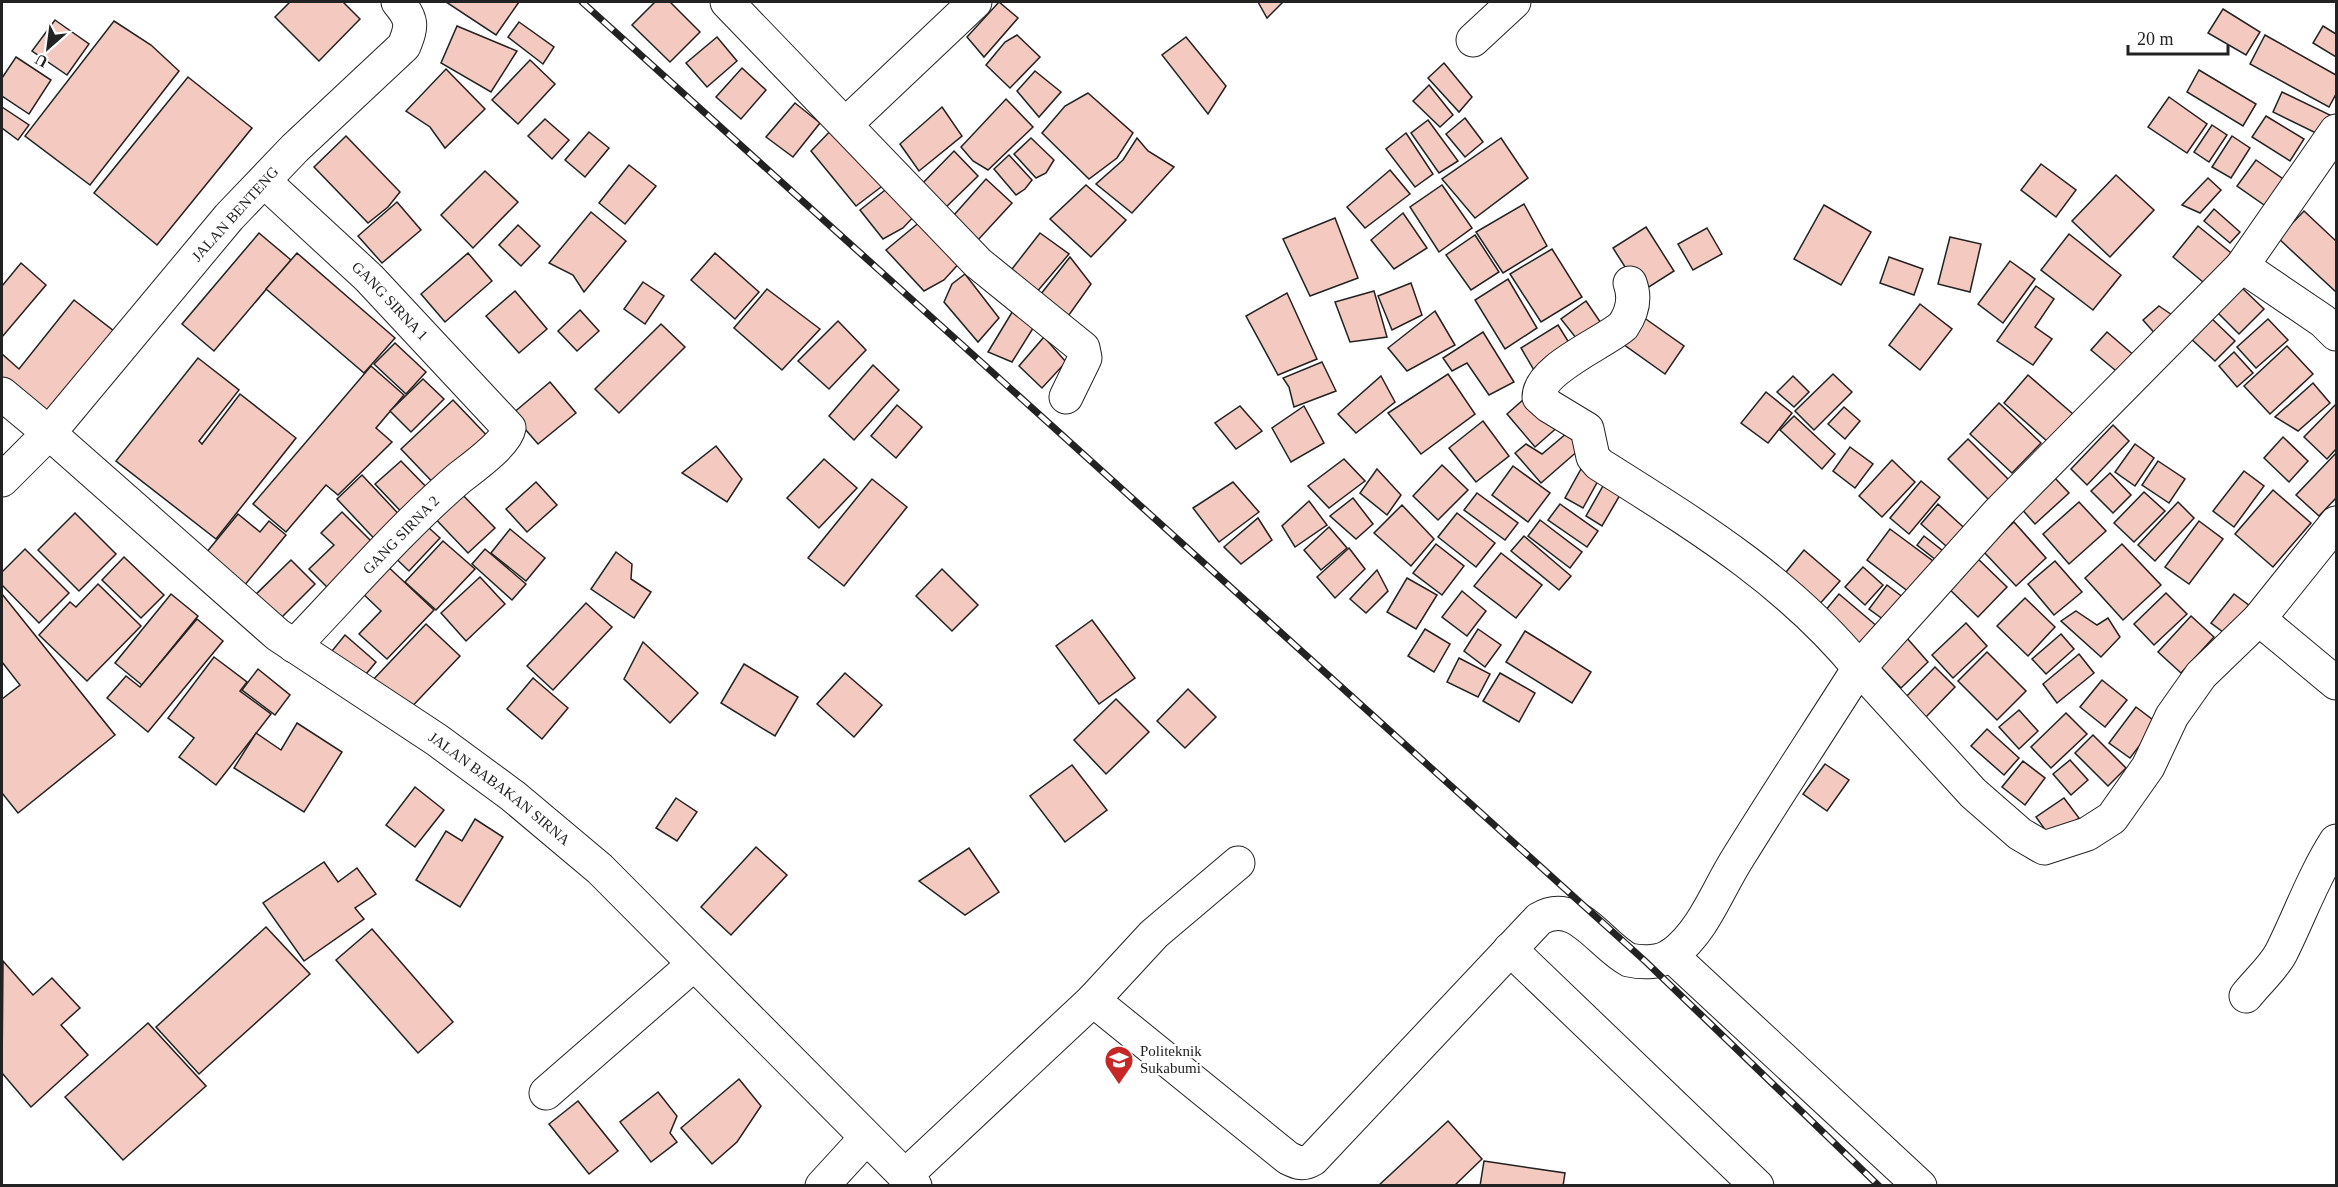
<svg xmlns="http://www.w3.org/2000/svg" width="2338" height="1187" viewBox="0 0 2338 1187" font-family="'Times New Roman',serif">
	<style>
		.building { fill: #f3c9c0; stroke: #222; stroke-width: 1.5 }
		.lines { fill: none; stroke-linecap: round; stroke-linejoin: round }
		.minor-casing { stroke: #222; stroke-width: 35 }
		.major-casing { stroke: #222; stroke-width: 35 }
		.minor { stroke: #fff; stroke-width: 33 }
		.major { stroke: #fff; stroke-width: 33 }
		.rail-casing { stroke: #222; stroke-width: 7 }
		.rail { stroke: #fff; stroke-width: 4.5; stroke-dasharray: 14; stroke-linecap: butt }
		.labels { text-anchor: middle; stroke-width: 4.5; stroke-linejoin: round; paint-order: stroke }
		.street-label { font-size: 15px; fill: #222; stroke: #fff }
		.poi-label { font-size: 15px; fill: #222; stroke: #fff; text-anchor: start }
	</style>
	<rect width="100%" height="100%" fill="#fff"/>
	<!-- building -->
	<g class="building">
		<path d="M290,2H343L360,19L319,61L275,17Z"/>
		<path d="M446,2H519L496,35Z"/>
		<path d="M655,2H670L700,32L670,62L632,25Z"/>
		<path d="M999,2L1018,18L984,57L967,37Z"/>
		<path d="M1258,2H1283L1267,18Z"/>
		<path d="M2223,9L2260,32L2246,55L2208,33Z"/>
		<path d="M55,20L89,44L67,75L32,51Z"/>
		<path d="M114,21L151,45L179,71L90,185L25,136Z"/>
		<path d="M519,22L554,47L543,64L508,37Z"/>
		<path d="M457,26L517,51L491,92L441,63Z"/>
		<path d="M2323,26L2336,34V57L2313,43Z"/>
		<path d="M1017,35L1040,57L1010,88L986,65L1005,42Z"/>
		<path d="M2265,35L2336,75V94L2329,107L2250,64Z"/>
		<path d="M717,37L737,61L707,87L686,63Z"/>
		<path d="M1186,37L1226,86L1208,114L1162,55Z"/>
		<path d="M16,57L51,80L29,114L2,96V78Z"/>
		<path d="M530,60L555,84L518,124L492,100Z"/>
		<path d="M1444,63L1472,97L1459,112L1428,78Z"/>
		<path d="M742,68L766,90L741,119L716,97Z"/>
		<path d="M446,69L485,109L445,148L430,127L406,111Z"/>
		<path d="M2199,70L2256,104L2243,126L2187,92Z"/>
		<path d="M1035,71L1061,92L1039,117L1017,91Z"/>
		<path d="M188,77L252,128L157,245L94,193Z"/>
		<path d="M1429,85L1453,115L1440,127L1413,101Z"/>
		<path d="M2282,92L2330,115L2320,135L2273,112Z"/>
		<path d="M1088,93L1133,133L1117,158L1089,179L1042,133L1065,106Z"/>
		<path d="M2169,97L2207,124L2187,153L2148,127Z"/>
		<path d="M1006,99L1033,127L988,170L973,161L961,147Z"/>
		<path d="M795,103L820,123L793,157L766,137Z"/>
		<path d="M2,107L29,125L18,140L2,128Z"/>
		<path d="M942,107L962,136L919,171L900,144Z"/>
		<path d="M2266,116L2304,139L2290,161L2252,137Z"/>
		<path d="M1465,118L1483,142L1465,157L1446,134Z"/>
		<path d="M545,119L569,140L552,159L528,136Z"/>
		<path d="M1428,120L1458,161L1439,173L1411,133Z"/>
		<path d="M838,123L889,181L856,206L811,151Z"/>
		<path d="M2212,125L2227,135L2209,162L2194,152Z"/>
		<path d="M589,132L609,148L585,177L565,160Z"/>
		<path d="M1406,133L1433,174L1415,187L1386,149Z"/>
		<path d="M346,136L400,192L388,207L368,223L314,167Z"/>
		<path d="M2232,136L2250,148L2231,178L2212,167Z"/>
		<path d="M1031,138L1054,160L1046,173L1036,178L1014,154Z"/>
		<path d="M1137,138L1148,151L1174,167L1132,213L1096,184L1123,160Z"/>
		<path d="M1501,138L1528,178L1475,218L1442,179Z"/>
		<path d="M954,151L978,176L943,210L918,188Z"/>
		<path d="M1009,155L1032,180L1025,189L1016,195L994,169Z"/>
		<path d="M2256,160L2286,181L2267,207L2237,186Z"/>
		<path d="M2041,164L2076,190L2056,217L2021,190Z"/>
		<path d="M629,165L656,186L625,224L599,203Z"/>
		<path d="M1390,170L1410,194L1365,228L1347,207Z"/>
		<path d="M485,171L518,202L473,248L441,215Z"/>
		<path d="M2116,175L2154,210L2110,257L2072,221Z"/>
		<path d="M2208,178L2221,190L2200,213L2182,205Z"/>
		<path d="M986,179L1012,203L978,240L954,215Z"/>
		<path d="M894,183L919,211L903,228L883,239L860,210Z"/>
		<path d="M1086,185L1126,220L1091,257L1050,219Z"/>
		<path d="M1442,185L1472,228L1439,252L1410,207Z"/>
		<path d="M397,202L421,230L382,263L358,236Z"/>
		<path d="M1524,204L1547,246L1503,273L1476,232Z"/>
		<path d="M1824,205L1871,232L1841,285L1794,259Z"/>
		<path d="M2214,209L2240,232L2230,243L2204,221Z"/>
		<path d="M2304,211L2336,241V292L2278,238Z"/>
		<path d="M591,212L626,241L584,292L573,275L549,263Z"/>
		<path d="M1403,213L1427,248L1394,269L1371,240Z"/>
		<path d="M927,216L964,258L944,280L924,291L886,250Z"/>
		<path d="M1335,218L1358,278L1310,296L1283,239Z"/>
		<path d="M518,225L540,246L521,266L499,245Z"/>
		<path d="M2198,226L2235,256L2209,287L2173,257Z"/>
		<path d="M1646,227L1674,271L1641,292L1613,248Z"/>
		<path d="M1707,228L1722,254L1693,270L1678,244Z"/>
		<path d="M259,233L291,260L214,351L182,324Z"/>
		<path d="M1040,233L1069,254L1030,300L1005,278Z"/>
		<path d="M2069,234L2121,275L2093,310L2041,270Z"/>
		<path d="M1475,235L1499,272L1471,290L1446,255Z"/>
		<path d="M1950,237L1981,244L1970,292L1938,284Z"/>
		<path d="M1552,249L1582,297L1541,322L1510,274Z"/>
		<path d="M297,253L395,338L364,373L266,289Z"/>
		<path d="M468,253L492,281L445,322L421,294Z"/>
		<path d="M715,253L759,292L735,319L691,280Z"/>
		<path d="M1070,257L1091,284L1064,322L1037,299Z"/>
		<path d="M1889,257L1923,269L1914,295L1880,283Z"/>
		<path d="M2010,261L2035,279L2003,323L1978,304Z"/>
		<path d="M21,263L46,285L2,337V286Z"/>
		<path d="M965,274L999,318L978,342L944,302L952,284Z"/>
		<path d="M1508,279L1537,328L1505,349L1475,300Z"/>
		<path d="M643,282L664,296L645,324L624,309Z"/>
		<path d="M1411,283L1422,315L1392,330L1378,296Z"/>
		<path d="M2036,286L2054,299L2035,327L2052,339L2033,365L1997,341Z"/>
		<path d="M2241,287L2264,309L2239,334L2217,312Z"/>
		<path d="M767,289L820,329L782,370L734,328Z"/>
		<path d="M515,291L547,329L519,353L486,316Z"/>
		<path d="M1374,291L1387,337L1350,342L1335,302Z"/>
		<path d="M1287,293L1317,359L1278,375L1246,316Z"/>
		<path d="M74,300L119,335L47,425L2,389V354L19,369Z"/>
		<path d="M1586,301L1603,326L1580,343L1561,319Z"/>
		<path d="M1017,304L1035,325L1012,362L988,352Z"/>
		<path d="M1920,304L1952,329L1920,370L1889,345Z"/>
		<path d="M2159,306L2178,319L2158,337L2143,320Z"/>
		<path d="M580,310L599,331L577,351L558,331Z"/>
		<path d="M1435,311L1455,345L1407,371L1388,348Z"/>
		<path d="M2208,315L2235,341L2215,361L2188,336Z"/>
		<path d="M1643,317L1684,346L1665,374L1623,344Z"/>
		<path d="M2268,319L2288,340L2256,368L2237,347Z"/>
		<path d="M838,321L866,350L829,389L798,361Z"/>
		<path d="M661,324L685,347L619,413L595,389Z"/>
		<path d="M1558,325L1576,354L1538,377L1521,348Z"/>
		<path d="M1483,332L1514,382L1489,395L1467,363L1452,371L1443,358Z"/>
		<path d="M2107,332L2136,357L2121,375L2091,350Z"/>
		<path d="M1044,337L1066,362L1042,388L1019,366Z"/>
		<path d="M395,343L426,372L406,394L374,364Z"/>
		<path d="M2287,346L2313,374L2270,414L2244,386Z"/>
		<path d="M2234,352L2253,373L2237,387L2219,366Z"/>
		<path d="M198,358L239,390L199,441L202,444L240,394L296,438L216,539L116,461Z"/>
		<path d="M1322,362L1336,391L1294,407L1289,387L1283,378Z"/>
		<path d="M873,365L899,390L854,440L829,416Z"/>
		<path d="M371,366L404,395L376,428L392,442L338,495L326,485L286,532L253,504Z"/>
		<path d="M1448,374L1475,414L1421,454L1388,413Z"/>
		<path d="M1833,374L1852,392L1814,430L1795,411Z"/>
		<path d="M2028,375L2073,414L2048,442L2004,403Z"/>
		<path d="M1381,376L1395,402L1356,433L1338,414Z"/>
		<path d="M1793,376L1809,392L1794,407L1777,392Z"/>
		<path d="M423,379L444,399L411,432L390,411Z"/>
		<path d="M550,382L576,413L538,444L512,414Z"/>
		<path d="M2313,383L2330,403L2298,431L2275,417Z"/>
		<path d="M1532,392L1560,425L1535,447L1507,414Z"/>
		<path d="M1766,392L1792,413L1768,443L1741,423Z"/>
		<path d="M453,400L494,443L442,492L401,449Z"/>
		<path d="M1999,403L2041,443L2012,473L1970,434Z"/>
		<path d="M2336,404V449L2327,459L2304,437Z"/>
		<path d="M897,405L922,427L896,458L871,436Z"/>
		<path d="M1240,406L1262,431L1236,449L1215,423Z"/>
		<path d="M1304,406L1324,443L1291,462L1272,428Z"/>
		<path d="M1844,407L1860,421L1845,439L1828,424Z"/>
		<path d="M1794,416L1835,454L1822,469L1780,430Z"/>
		<path d="M1483,421L1509,456L1476,482L1449,448Z"/>
		<path d="M2113,425L2129,441L2087,485L2071,469Z"/>
		<path d="M1567,433L1580,449L1541,483L1515,453L1526,444L1542,454Z"/>
		<path d="M2283,437L2308,461L2289,482L2264,458Z"/>
		<path d="M1968,439L2011,482L1991,502L1948,459Z"/>
		<path d="M2135,444L2154,458L2135,486L2115,472Z"/>
		<path d="M716,446L742,479L727,502L682,473Z"/>
		<path d="M1850,447L1873,464L1855,488L1833,471Z"/>
		<path d="M2336,453V498L2319,516L2296,495Z"/>
		<path d="M824,459L857,488L819,528L787,498Z"/>
		<path d="M1344,459L1365,481L1329,508L1308,486Z"/>
		<path d="M1892,460L1915,482L1882,517L1859,496Z"/>
		<path d="M401,461L435,496L409,520L375,484Z"/>
		<path d="M2158,461L2185,479L2169,503L2142,485Z"/>
		<path d="M1442,465L1468,490L1438,520L1413,496Z"/>
		<path d="M1513,466L1550,493L1528,522L1492,495Z"/>
		<path d="M1377,469L1401,495L1387,515L1360,493Z"/>
		<path d="M1581,469L1599,479L1583,508L1565,498Z"/>
		<path d="M2244,471L2264,486L2234,527L2213,511Z"/>
		<path d="M2110,473L2131,495L2113,513L2091,491Z"/>
		<path d="M362,475L409,525L384,549L337,499Z"/>
		<path d="M2053,476L2069,493L2035,524L2019,506Z"/>
		<path d="M872,479L907,507L844,586L808,558Z"/>
		<path d="M1921,481L1940,497L1909,534L1890,518Z"/>
		<path d="M536,482L557,505L527,532L506,509Z"/>
		<path d="M1233,482L1259,512L1219,542L1193,508Z"/>
		<path d="M453,485L495,528L468,553L427,510Z"/>
		<path d="M1603,486L1620,495L1602,526L1586,516Z"/>
		<path d="M2273,490L2311,523L2273,567L2235,534Z"/>
		<path d="M2144,492L2165,511L2134,542L2114,523Z"/>
		<path d="M1477,493L1518,523L1505,540L1464,510Z"/>
		<path d="M1353,498L1373,524L1356,539L1330,516Z"/>
		<path d="M1309,501L1327,525L1295,547L1282,526Z"/>
		<path d="M2079,502L2106,531L2069,564L2043,534Z"/>
		<path d="M2178,502L2194,518L2155,561L2138,545Z"/>
		<path d="M1560,504L1598,531L1587,547L1548,520Z"/>
		<path d="M1938,504L1971,534L1954,553L1921,524Z"/>
		<path d="M1402,505L1434,539L1411,566L1374,533Z"/>
		<path d="M342,512L382,552L337,597L309,569L334,545L321,533Z"/>
		<path d="M75,513L116,554L79,591L38,550Z"/>
		<path d="M1457,513L1495,543L1476,567L1438,537Z"/>
		<path d="M238,514L260,532L269,521L286,535L244,586L206,553Z"/>
		<path d="M417,517L440,538L409,571L387,550Z"/>
		<path d="M1258,518L1272,540L1241,564L1224,547Z"/>
		<path d="M1540,520L1582,552L1570,568L1528,536Z"/>
		<path d="M2199,521L2223,539L2189,584L2165,567Z"/>
		<path d="M2014,522L2046,558L2016,586L1983,551Z"/>
		<path d="M1329,527L1347,548L1321,570L1304,550Z"/>
		<path d="M510,529L545,558L526,581L491,553Z"/>
		<path d="M1890,529L1933,561L1909,592L1867,560Z"/>
		<path d="M1524,536L1571,576L1559,590L1511,551Z"/>
		<path d="M1924,536L1943,551L1936,560L1917,545Z"/>
		<path d="M443,541L475,569L436,610L405,582Z"/>
		<path d="M1436,544L1464,566L1442,595L1413,573Z"/>
		<path d="M2122,544L2161,585L2123,620L2085,578Z"/>
		<path d="M1349,548L1365,569L1335,598L1317,577Z"/>
		<path d="M25,549L69,593L39,623L2,585V572Z"/>
		<path d="M485,549L526,584L512,600L472,564Z"/>
		<path d="M1804,550L1840,581L1817,607L1782,577Z"/>
		<path d="M616,552L632,564L631,579L651,592L634,618L591,589Z"/>
		<path d="M1501,553L1542,585L1516,618L1474,586Z"/>
		<path d="M1974,555L2007,587L1978,617L1945,585Z"/>
		<path d="M124,557L164,595L141,618L102,580Z"/>
		<path d="M291,560L315,584L274,625L249,601Z"/>
		<path d="M2055,561L2082,592L2054,615L2028,584Z"/>
		<path d="M383,562L434,610L387,659L359,634L381,611L358,589Z"/>
		<path d="M1863,567L1883,585L1865,605L1845,587Z"/>
		<path d="M942,569L978,605L952,631L916,596Z"/>
		<path d="M1377,570L1388,591L1366,613L1350,599Z"/>
		<path d="M480,577L505,604L466,641L441,613Z"/>
		<path d="M1407,578L1437,595L1416,629L1387,612Z"/>
		<path d="M98,584L141,626L87,681L39,635L70,602L76,607Z"/>
		<path d="M1887,585L1909,602L1891,625L1869,609Z"/>
		<path d="M1462,591L1486,611L1467,636L1442,617Z"/>
		<path d="M2166,593L2187,614L2154,645L2134,624Z"/>
		<path d="M2,594L115,735L18,813L2,793V699L20,685L2,662Z"/>
		<path d="M171,594L198,616L142,685L115,663Z"/>
		<path d="M1839,594L1878,627L1860,650L1820,617Z"/>
		<path d="M2234,594L2254,609L2231,638L2211,623Z"/>
		<path d="M2025,598L2055,627L2028,656L1997,626Z"/>
		<path d="M586,603L612,627L553,690L527,666Z"/>
		<path d="M2076,611L2097,625L2108,618L2120,637L2101,657L2061,621Z"/>
		<path d="M2191,616L2214,637L2181,673L2158,652Z"/>
		<path d="M197,619L223,641L148,732L107,698L126,676L140,687Z"/>
		<path d="M1092,620L1135,678L1099,704L1056,646Z"/>
		<path d="M1966,623L1987,646L1953,678L1932,655Z"/>
		<path d="M426,624L460,656L404,715L370,683Z"/>
		<path d="M1425,629L1450,644L1434,672L1408,656Z"/>
		<path d="M1478,629L1501,645L1485,667L1464,651Z"/>
		<path d="M1525,631L1591,672L1572,703L1506,662Z"/>
		<path d="M2061,634L2074,649L2046,674L2032,659Z"/>
		<path d="M345,635L376,662L357,685L323,662Z"/>
		<path d="M1906,637L1928,662L1901,688L1878,664Z"/>
		<path d="M643,642L698,693L670,723L624,679Z"/>
		<path d="M1987,652L2026,691L1997,720L1958,681Z"/>
		<path d="M2079,654L2094,673L2057,703L2043,684Z"/>
		<path d="M214,657L247,682L240,691L271,714L216,785L179,757L194,738L168,718Z"/>
		<path d="M1459,658L1490,674L1478,697L1447,682Z"/>
		<path d="M744,664L798,697L775,736L721,703Z"/>
		<path d="M1935,667L1955,687L1925,718L1905,698Z"/>
		<path d="M258,669L290,695L275,715L242,690Z"/>
		<path d="M845,673L882,705L854,737L817,704Z"/>
		<path d="M1500,673L1535,693L1519,722L1483,701Z"/>
		<path d="M533,678L568,708L542,739L507,709Z"/>
		<path d="M2102,680L2127,700L2105,727L2080,707Z"/>
		<path d="M1188,689L1216,717L1185,748L1157,721Z"/>
		<path d="M1116,699L1149,732L1106,774L1074,740Z"/>
		<path d="M2136,707L2157,723L2130,758L2109,743Z"/>
		<path d="M2019,710L2038,731L2019,749L1999,727Z"/>
		<path d="M2066,713L2087,734L2051,768L2031,747Z"/>
		<path d="M297,723L342,752L304,812L234,768L256,733L281,750Z"/>
		<path d="M1987,729L2019,758L2004,775L1971,746Z"/>
		<path d="M2093,735L2126,768L2108,786L2075,753Z"/>
		<path d="M2070,760L2088,780L2071,795L2053,774Z"/>
		<path d="M2023,761L2045,778L2025,805L2002,787Z"/>
		<path d="M1825,764L1849,780L1827,811L1803,794Z"/>
		<path d="M1072,765L1107,810L1065,842L1030,796Z"/>
		<path d="M415,787L444,810L415,847L386,825Z"/>
		<path d="M676,798L697,812L677,841L656,828Z"/>
		<path d="M2064,798L2079,818L2051,838L2036,817Z"/>
		<path d="M475,819L503,837L460,907L416,880L446,831L462,841Z"/>
		<path d="M756,847L787,875L731,935L701,907Z"/>
		<path d="M969,848L999,892L965,915L919,881Z"/>
		<path d="M324,862L338,882L357,868L376,894L355,908L364,919L304,961L263,903Z"/>
		<path d="M266,927L310,974L199,1074L156,1027Z"/>
		<path d="M372,929L453,1022L418,1053L336,960Z"/>
		<path d="M3,961L33,995L52,978L80,1008L61,1025L88,1055L31,1107L2,1073Z"/>
		<path d="M148,1023L206,1086L123,1160L65,1097Z"/>
		<path d="M739,1079L761,1106L737,1142L712,1164L681,1128Z"/>
		<path d="M658,1092L677,1116L670,1133L677,1142L651,1162L620,1122Z"/>
		<path d="M578,1101L618,1151L589,1174L549,1124Z"/>
		<path d="M1448,1121L1482,1159L1454,1186H1378Z"/>
		<path d="M1484,1161L1565,1173L1563,1186H1480Z"/>
	</g>
	<g class="lines">
		<!-- minor casing -->
		<g class="minor-casing">
			<g id="minor">
				<path id="s1" d="M398,2C413,20 412,26 404,46L295,148L229,217L49,433L278,635L437,740L513,796L600,869L915,1186"/>
				<path d="M727,2L978,263L1083,348L1085,358L1066,397"/>
				<path d="M1473,40L1514,2"/>
				<path d="M846,124L975,2"/>
				<path id="s2" d="M264,181L369,278L509,428C506,444 472,468 458,479C399,530 348,590 294,646"/>
				<path d="M2242,266L2323,321L2336,334"/>
				<path d="M1630,283C1636,299 1632,313 1623,326C1602,344 1539,369 1539,397L1549,406L1587,429L1593,457L1599,464C1694,524 1787,580 1859,668L1999,512L2242,266L2336,131"/>
				<path d="M2259,619L2336,683"/>
				<path d="M1510,949L1757,1186"/>
				<path d="M1671,955L1920,1186"/>
				<path d="M2246,996C2257,982 2273,968 2281,953C2300,915 2313,877 2336,841"/>
				<path d="M1093,1000L1154,934L1238,863"/>
				<path d="M546,1093L693,965"/>
				<path d="M905,1176L1093,1000L1288,1158C1298,1163 1303,1165 1313,1159L1539,919C1576,897 1600,945 1629,960C1643,963 1661,963 1673,954C1705,929 1717,890 1739,856C1778,793 1819,731 1859,668L1973,793L2020,834L2044,848L2087,834L2112,818L2148,767L2172,716L2201,675L2259,619L2336,523"/>
				<path d="M822,1186L866,1138"/>
			</g>
		</g>
		<!-- major casing -->
		<g class="major-casing">
			<path id="major" d="M2,394L49,433L2,480"/>
		</g>
		<!-- minor -->
		<use href="#minor" class="minor"/>
		<!-- major -->
		<use href="#major" class="major"/>
		<!-- rail casing -->
		<g class="rail-casing">
			<path id="rail" d="M582,2L1645,961L1879,1186"/>
		</g>
		<!-- rail -->
		<use href="#rail" class="rail"/>
	</g>
	<!-- icons -->
	<defs>
		<g id="university-pin" transform="scale(1.5)"><path d="M0 17L-7.5 6A9.5 9.5 0 1 1 7.5 6Z" fill="#c62828" stroke="#fff"/><path d="M0-5L7-2L0 1L-7-2ZM-4 1L0 2.5L4 1V4Q0 6-4 4Z" fill="#fff"/></g>
	</defs>
	<g fill-rule="evenodd">
		<use href="#university-pin" x="1119" y="1060"/>
	</g>
	<g class="labels">
		<!-- street labels -->
		<g class="street-label">
			<text transform="translate(235 214) rotate(-48)" y="5">JALAN BENTENG</text>
			<text dy="5" stroke="none"><textPath href="#s2" startOffset="174">GANG SIRNA 1</textPath></text>
			<text transform="translate(401 535) rotate(-46)" y="5">GANG SIRNA 2</text>
			<text dy="5" stroke="none"><textPath href="#s1" startOffset="1149">JALAN BABAKAN SIRNA</textPath></text>
		</g>
		<!-- poi labels -->
		<g class="poi-label">
			<text x="1140" y="1056">Politeknik<tspan x="1140" dy="17">Sukabumi</tspan></text>
		</g>
	</g>
	<!-- border -->
	<rect width="2338" height="1187" fill="none" stroke="#222222" stroke-width="6"/>
	<!-- north arrow -->
	<g transform="translate(48 48) rotate(208)" stroke="#ffffff" stroke-width="4.5" paint-order="stroke">
	<path d="M0-4.5L10 22L0 15L-10 22Z" fill="#222222"/>
	<text y="-9" font-size="16" font-weight="bold" text-anchor="middle" fill="#222222">U</text>
	</g>
	<!-- scale -->
	<path d="M2128 45v9h100v-9" fill="none" stroke="#222222" stroke-width="3"/>
	<text x="2137" y="45" font-size="18" fill="#222222" stroke="#ffffff" stroke-width="4.5" paint-order="stroke">20 m</text>
</svg>
